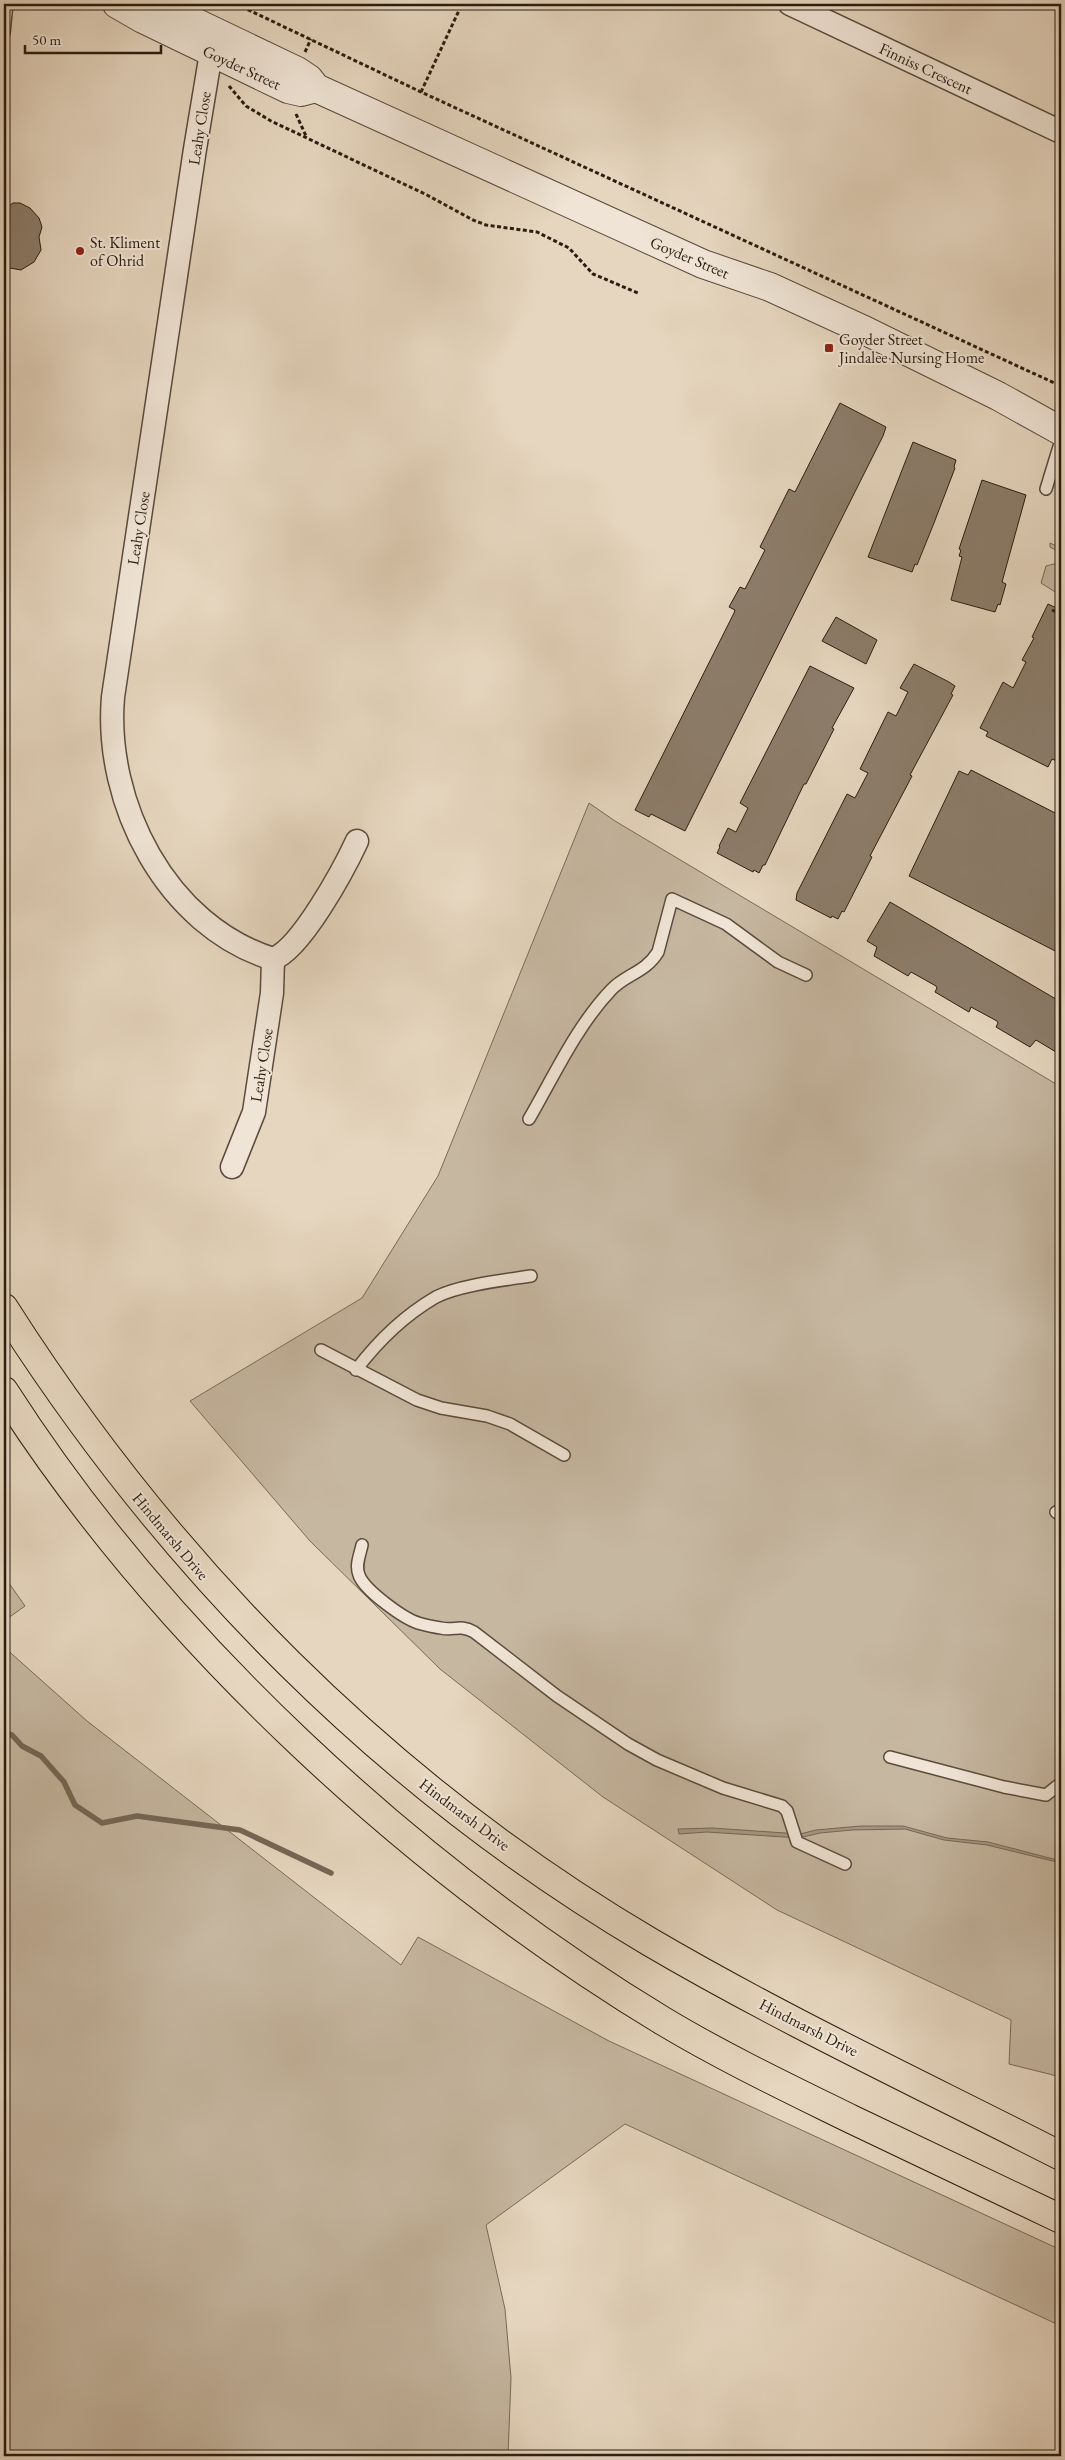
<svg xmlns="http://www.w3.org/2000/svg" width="1065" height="2460" viewBox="0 0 1065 2460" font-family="'EB Garamond',serif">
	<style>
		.green { fill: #c6b7a1; stroke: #786a58 }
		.water { fill: #a69784; stroke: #756656 }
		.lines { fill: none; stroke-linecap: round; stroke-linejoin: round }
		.stream { stroke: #756656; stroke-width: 5.5 }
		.building { fill: #8c7d6b; stroke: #2b1d10 }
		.service-casing { stroke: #5a4b3c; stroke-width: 14 }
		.minor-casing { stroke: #5a4b3c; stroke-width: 25 }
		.tertiary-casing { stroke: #5a4b3c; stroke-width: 30 }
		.primary-casing { stroke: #2b1d10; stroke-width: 30 }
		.path { stroke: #2b1d10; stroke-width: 3; stroke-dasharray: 4 2.5; stroke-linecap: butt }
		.service { stroke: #efe4d5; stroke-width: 11 }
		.minor { stroke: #efe4d5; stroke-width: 22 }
		.tertiary { stroke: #efe4d5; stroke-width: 28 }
		.primary { stroke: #e6d6bf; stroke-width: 28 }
		.poi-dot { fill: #8f2418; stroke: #efe4d5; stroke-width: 2 }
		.labels { text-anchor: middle; stroke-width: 4; stroke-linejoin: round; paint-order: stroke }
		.street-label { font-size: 16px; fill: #2b1d10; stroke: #efe4d5 }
		.poi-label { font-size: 16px; fill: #2b1d10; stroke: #efe4d5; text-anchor: start }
	</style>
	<rect width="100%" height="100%" fill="#e6d6bf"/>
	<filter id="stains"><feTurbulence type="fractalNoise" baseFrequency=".004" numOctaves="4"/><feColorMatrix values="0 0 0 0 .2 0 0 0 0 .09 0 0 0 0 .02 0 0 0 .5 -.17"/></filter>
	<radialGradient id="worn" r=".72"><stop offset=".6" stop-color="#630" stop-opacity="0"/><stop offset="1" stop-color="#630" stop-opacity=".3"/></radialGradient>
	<!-- green -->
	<g class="green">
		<path d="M1050,543L1061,548V610L1056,608L1060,595L1041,583L1046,566L1058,563L1061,553L1050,547Z"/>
		<path d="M589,803L615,821L1061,1087V2077L1009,2064L1011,2020L777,1910L603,1797L440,1669L310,1541L190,1401L362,1298L438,1176Z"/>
		<path d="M4,1576L25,1606L4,1621Z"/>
		<path d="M4,1647L87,1721L401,1965L418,1937L609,2041L1061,2250V2326L625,2124L486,2225L505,2309L511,2378L508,2456H4Z"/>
	</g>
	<!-- water -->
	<path class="water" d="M861,1826H903L947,1838L988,1842L1061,1861V1863L987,1845L944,1840L905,1829L852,1830L820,1833L799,1838L707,1832L679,1834L678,1829L712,1828L800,1834L816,1830Z"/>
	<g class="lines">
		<!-- stream -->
		<path class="stream" d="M4,1732L12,1735L22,1746L41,1756L64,1782L75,1805L102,1823L137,1816L240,1830L331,1873"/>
	</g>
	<!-- building -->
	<g class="building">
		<path d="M13,203H20L30,208L39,218L42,227L39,237L41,250L34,262L21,270L4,267V209Z"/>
		<path d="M840,403L886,427L883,436L685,831L651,814L649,817L635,810L734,613L735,610L729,607L740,587L745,589L765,550L760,547L789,489L795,492Z"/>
		<path d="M913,442L956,460L954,467L955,468L934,523L917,565L915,564L912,572L868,557Z"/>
		<path d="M982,480L1026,495L1002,582L1006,584L1000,605L998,604L995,612L951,600L962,557L959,556L961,550L959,549Z"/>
		<path d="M1048,604L1061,610V763L1052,759L1048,767L986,736L988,732L980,728L1003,682L1013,688L1026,662L1022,660L1034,638L1032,637Z"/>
		<path d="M836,617L877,640L866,664L822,641Z"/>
		<path d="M914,664L949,682L955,686L951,694L953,695L910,775L912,776L870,856L872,857L844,912L842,911L838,919L832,916L831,918L796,900L797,893L847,794L855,798L868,773L860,769L888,712L896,716L908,692L900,688Z"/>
		<path d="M810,666L854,688L832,728L834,729L806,784H804L765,865H763L759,873L754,870L753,872L717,853L720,847L719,846L728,828L736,832L748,808L740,803Z"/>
		<path d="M971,770L1061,816V954L909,876L959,771L968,775Z"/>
		<path d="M890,902L1061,1002V1055L1036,1040L1030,1047L996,1027L998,1023L997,1021L971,1007L969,1012L935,992L937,988L936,986L911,972L908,976L874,956L877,947L867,941Z"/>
	</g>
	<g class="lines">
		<!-- service casing -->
		<g class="service-casing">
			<g id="service">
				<path d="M4,33L7,4"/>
				<path d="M1046,489L1061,440"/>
				<path d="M529,1119C554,1076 576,1027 611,990C626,974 645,973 658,952L672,899L726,924L778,962L806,975"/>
				<path d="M321,1350L417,1400L441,1408L487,1416L510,1424L564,1455"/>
				<path d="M356,1370C378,1341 405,1315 436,1297C459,1285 505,1280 531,1276"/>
				<path d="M1056,1512L1061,1515"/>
				<path d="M362,1545C360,1555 355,1565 359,1575C364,1590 403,1618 418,1623C425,1625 433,1627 441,1628C455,1631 460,1624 474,1632L557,1696L628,1744L657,1760L723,1788L782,1806L787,1811L797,1842L845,1864"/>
				<path d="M890,1757L1004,1787L1046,1795L1061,1783"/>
			</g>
		</g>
		<!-- minor casing -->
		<g class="minor-casing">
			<g id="minor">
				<path d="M790,4L1061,132"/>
				<path d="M216,37L211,53L195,149L113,697C104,803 166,926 273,959C301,949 344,869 357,841"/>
				<path d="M232,1167L254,1112L272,993L273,959"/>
			</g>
		</g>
		<!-- tertiary casing -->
		<g class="tertiary-casing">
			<g id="tertiary">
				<path d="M117,4L143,19L288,89L301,92L316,88"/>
				<path d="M157,4L297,71L309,79L316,88L703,264L770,287L866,331L998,396L1061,431"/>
			</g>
		</g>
		<!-- primary casing -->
		<g class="primary-casing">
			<g id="primary">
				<path d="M4,1308C169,1567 384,1785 650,1942C783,2020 924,2086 1061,2156"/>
				<path d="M4,1391C163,1639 411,1868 663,2021C723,2057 788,2088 851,2119C921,2153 991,2186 1061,2219"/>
			</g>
		</g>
		<!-- path -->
		<g class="path">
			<path d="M236,4L421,92L1061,386"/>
			<path d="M305,52L311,39"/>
			<path d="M229,86L246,106L271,121L427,195L473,220L486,225L537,232L569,248L593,274L638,293"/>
			<path d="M421,92L462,4"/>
			<path d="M296,114L306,136"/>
			<path d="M1052,610L1061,614"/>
		</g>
		<!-- service -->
		<use href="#service" class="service"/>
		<!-- minor -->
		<use href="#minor" class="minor"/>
		<!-- tertiary -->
		<use href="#tertiary" class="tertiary"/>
		<!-- primary -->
		<use href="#primary" class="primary"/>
	</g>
	<!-- markers -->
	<g class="poi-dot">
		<circle cx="80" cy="251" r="5"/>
		<rect x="824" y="343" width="10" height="10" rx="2.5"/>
	</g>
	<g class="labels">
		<!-- street labels -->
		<g class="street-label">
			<text transform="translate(242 67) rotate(25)" y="6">Goyder Street</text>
			<text transform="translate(926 68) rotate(25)" y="6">Finniss Crescent</text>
			<text transform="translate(199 128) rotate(-81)" y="6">Leahy Close</text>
			<text transform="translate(690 257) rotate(23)" y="6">Goyder Street</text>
			<text transform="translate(138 528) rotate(-81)" y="6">Leahy Close</text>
			<text transform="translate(261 1065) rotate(-81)" y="6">Leahy Close</text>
			<text transform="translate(171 1536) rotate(50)" y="6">Hindmarsh Drive</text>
			<text transform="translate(465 1814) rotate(37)" y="6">Hindmarsh Drive</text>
			<text transform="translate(809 2027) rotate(27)" y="6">Hindmarsh Drive</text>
		</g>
		<!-- poi labels -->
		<g class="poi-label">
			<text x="90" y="248">St. Kliment<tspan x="90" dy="18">of Ohrid</tspan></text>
			<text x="839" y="345">Goyder Street<tspan x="839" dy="18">Jindalee Nursing Home</tspan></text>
		</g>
	</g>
	<!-- margin -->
	<rect width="1065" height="2460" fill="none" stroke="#e6d6bf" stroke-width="20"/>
	<rect x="5" y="5" width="1055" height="2450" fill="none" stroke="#2b1d10" stroke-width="2.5"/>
	<rect x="10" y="10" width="1045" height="2440" fill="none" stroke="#2b1d10"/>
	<!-- scale -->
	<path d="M25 45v8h136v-8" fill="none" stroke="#2b1d10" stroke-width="2.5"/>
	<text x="32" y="45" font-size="15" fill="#2b1d10" stroke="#efe4d5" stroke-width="4" paint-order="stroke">50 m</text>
	<rect width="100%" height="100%" filter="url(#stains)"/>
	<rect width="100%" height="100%" fill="url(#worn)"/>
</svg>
